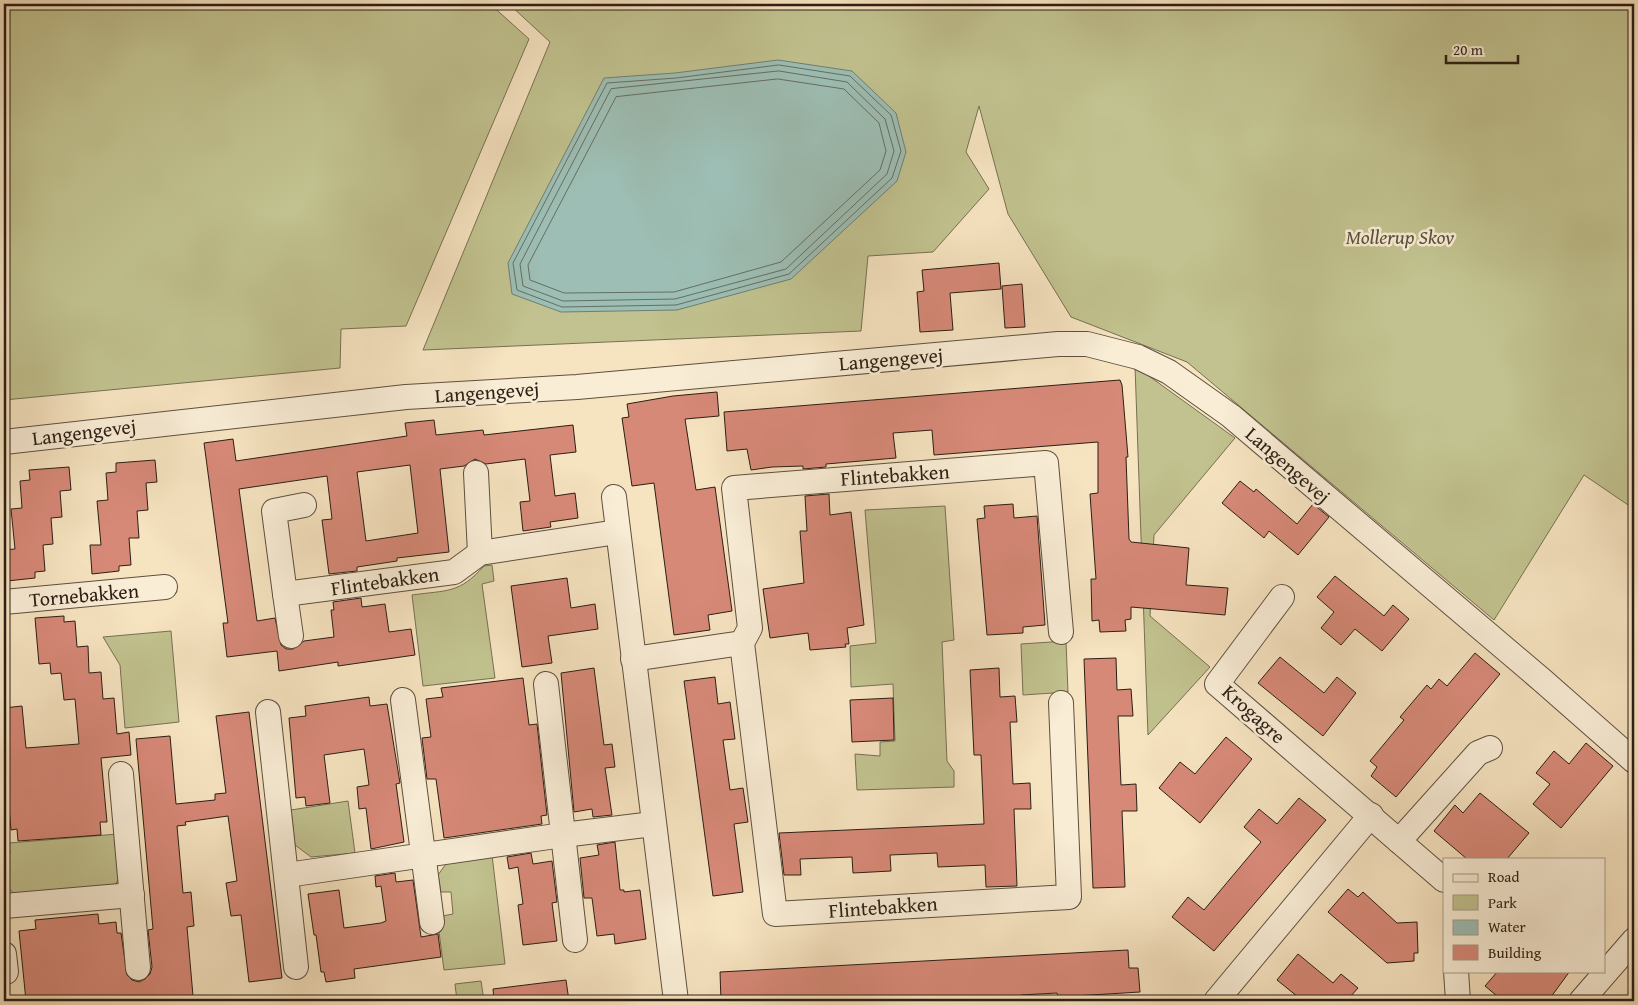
<svg xmlns="http://www.w3.org/2000/svg" width="1638" height="1005" viewBox="0 0 1638 1005" font-family="'Gentium Book Plus',serif">
	<style>
		.green { fill: #c1c28f; stroke: #767052 }
		.water { fill: #9dbeb4; stroke: #707e74 }
		.lines { fill: none; stroke-linecap: round; stroke-linejoin: round }
		.shore { stroke: #646e64; stroke-width: 1 }
		.building { fill: #d78978; stroke: #2c1e14; fill-rule: evenodd }
		.minor-casing { stroke: #5e4f3f; stroke-width: 26 }
		.minor { stroke: #f9edd6; stroke-width: 24 }
		.labels { text-anchor: middle; stroke-width: 5; stroke-linejoin: round; paint-order: stroke }
		.park-label { font-size: 20px; font-style: italic; fill: #594f39; stroke: #f9edd6 }
		.street-label { font-size: 20px; fill: #2c1e14; stroke: #f9edd6 }
	</style>
	<rect width="100%" height="100%" fill="#f6e3c0"/>
	<filter id="stains"><feTurbulence type="fractalNoise" baseFrequency=".004" numOctaves="4"/><feColorMatrix values="0 0 0 0 .2 0 0 0 0 .09 0 0 0 0 .02 0 0 0 .5 -.17"/></filter>
	<radialGradient id="worn" r=".72"><stop offset=".6" stop-color="#630" stop-opacity="0"/><stop offset="1" stop-color="#630" stop-opacity=".3"/></radialGradient>
	<!-- green -->
	<g class="green">
		<path d="M4,4H490L529,39L406,326L341,329L340,368L4,400Z"/>
		<path d="M509,4H1634V509L1584,475L1494,620L1187,362L1071,317L1008,214L979,106L966,152L989,189L933,252L868,256L861,331L423,350L550,42Z"/>
		<path d="M1135,366L1235,438L1154,535L1150,616L1210,667L1148,735Z"/>
		<path d="M945,506L954,640L942,642L947,761L954,771V787L857,790L855,754L880,756V742L895,741L893,684L851,687L850,646L876,643L865,510Z"/>
		<path d="M492,565L494,581L482,584L495,678L423,686L412,595C447,590 459,594 484,566Z"/>
		<path d="M171,631L179,722L125,728L120,665L103,637Z"/>
		<path d="M1066,641L1068,692L1023,695L1021,644Z"/>
		<path d="M348,801L355,853L311,857L295,845L291,810Z"/>
		<path d="M118,834L123,872L113,888L19,897L5,886L4,855L10,854L9,843Z"/>
		<path d="M492,855L505,964L444,970L437,917L453,914L451,892H441L438,875L448,861Z"/>
		<path d="M481,981L484,1001H457L455,984Z"/>
	</g>
	<!-- water -->
	<path class="water" d="M778,60L852,71L896,113L906,152L897,181L791,279L677,310L561,312L512,294L508,263L604,78L675,73Z"/>
	<g class="lines">
		<!-- shore -->
		<g class="shore">
			<path d="M779,65L850,76L891,115L901,151L892,178L789,274L676,305L562,307L517,290L513,263L607,83L676,78Z"/>
			<path d="M779,71L847,82L885,119L894,151L887,174L786,269L675,299L563,301L523,286L520,264L611,89Z"/>
			<path d="M778,79L844,89L879,123L886,151L880,170L781,262L674,292L564,293L530,280L528,265L616,97Z"/>
		</g>
	</g>
	<!-- building -->
	<g class="building">
		<path d="M999,263L1001,289L950,293L953,330L920,332L917,292L924,291L922,270Z"/>
		<path d="M1022,284L1025,327L1005,328L1002,286Z"/>
		<path d="M1120,380L1122,385L1128,457H1126L1129,539L1131,542L1189,548L1186,585L1228,588L1225,615L1131,607V619L1125,620L1126,631L1100,632L1099,620L1092,621L1091,579H1096L1090,494L1098,493V442L934,455L932,430L893,433L896,458L826,464V467L803,469V466L772,467L751,470L747,449L727,451L724,412Z"/>
		<path d="M717,392L719,416L685,419L696,490L715,487L732,611L708,615L710,630L674,635L654,483L632,486L622,418L629,417L627,404L673,396Z"/>
		<path d="M434,420L436,435L483,430L484,435L573,425L576,452L550,455L555,496L575,493L578,518L550,522L551,527L523,531L520,502L530,501L525,459L486,464L475,459L464,466L440,469L449,552L397,558V561L357,567V571L329,574L322,520L332,519L327,476L239,489L257,621L275,618L281,645L286,649H293L304,641L334,637L331,610H334L333,602L361,598L362,607L385,604L389,632L411,629L415,655L338,666V662L279,671L277,651L227,657L223,623H228L204,443L233,439L236,461L407,436L405,423ZM410,465L418,533L366,541L357,472Z"/>
		<path d="M155,460L157,482L146,483L148,510L137,511L139,538H129L131,565L119,566V571L92,574L90,545H101L97,501L108,500L106,473L116,472V463Z"/>
		<path d="M69,467L71,490L60,491L62,517L51,518L53,544L43,545L45,571L35,572V578L7,581L4,550L15,549L11,509L22,508L20,481L30,480L29,470Z"/>
		<path d="M1240,481L1254,492L1256,489L1297,524L1313,504L1329,517L1298,555L1269,531L1264,538L1222,503Z"/>
		<path d="M829,494L830,515L851,512L864,625L847,628L849,644H845L846,647L810,650L808,633L770,638L763,589L804,583L800,531H807L805,496Z"/>
		<path d="M1013,504L1014,518L1037,516L1045,625L1023,627V633L987,635L977,519L985,518L984,506Z"/>
		<path d="M1335,576L1384,616L1393,605L1409,619L1382,651L1355,629L1341,645L1321,628L1334,612L1317,597Z"/>
		<path d="M567,578L571,608L595,604L598,629L548,636L552,663L522,667L511,586Z"/>
		<path d="M64,616V622L75,621L77,647L88,646L89,673L101,672L103,699L114,698L117,734L129,732L131,755L101,758L107,822H100L101,835L18,841L17,829L11,830L4,755V708L22,706L26,748L79,744L75,699L64,700L61,673L51,674L50,663L39,664L35,618Z"/>
		<path d="M1475,653L1500,674L1396,797L1371,776L1377,767L1370,761L1404,720L1400,717L1427,685L1431,689L1439,679L1447,686Z"/>
		<path d="M1280,657L1324,693L1337,677L1356,693L1323,736L1258,683Z"/>
		<path d="M1116,658L1117,690L1131,689L1133,716H1118L1121,785L1136,784L1137,811H1122L1125,887L1093,888L1084,659Z"/>
		<path d="M594,668L604,745L612,744L615,767L605,768L612,815L593,817L592,809L574,812L561,673Z"/>
		<path d="M999,668L1000,697L1015,696L1017,722H1010L1013,784L1030,783L1031,809H1014L1017,886L986,887L985,865L938,867L937,853L890,855L891,871L853,873L852,857L800,859L801,875H784L779,833L984,824L981,755H974L970,670Z"/>
		<path d="M715,677L718,704L730,702L735,739L723,740L730,790L743,788L748,822L734,824L743,892L713,896L684,681Z"/>
		<path d="M523,678L529,725L537,724L547,815L541,816L542,824L444,838L436,779H427L422,738L431,737L426,699L443,697L441,688Z"/>
		<path d="M369,697L370,706L387,704L400,783L396,784L404,842L371,849L366,808L359,809L357,787L369,785L364,749L324,755L330,803L306,806L305,797L296,798L289,718L306,716L305,706Z"/>
		<path d="M893,698L894,740L852,742L850,700Z"/>
		<path d="M249,712L282,978L249,982L241,915L231,916L226,883L237,881L228,816L185,822L186,825L177,826L183,893L191,892L194,926L187,927L193,996L153,1001H26L19,931L36,929L35,920L98,914L99,924L116,922L117,933H121L127,975L132,980L139,982L145,979L150,974L152,967L148,930L153,929L136,739L170,736L176,804L215,800V794L226,793L216,716Z"/>
		<path d="M1226,737L1252,759L1200,823L1159,788L1180,762L1195,774Z"/>
		<path d="M1586,743L1613,766L1561,828L1533,804L1550,784L1536,773L1554,751L1569,764Z"/>
		<path d="M1480,793L1529,833L1507,859H1467L1434,831L1455,805L1463,813Z"/>
		<path d="M1299,798L1326,820L1214,951L1172,917L1188,897L1204,910L1261,842L1244,827L1259,809L1277,824Z"/>
		<path d="M615,842L620,890H624V892L640,890L646,939L615,944L614,934L597,936L592,898H584L580,858L599,855L597,845Z"/>
		<path d="M531,853L533,864L552,861L557,902L552,903L557,941L523,945L518,905L523,904L518,867L509,869L507,857Z"/>
		<path d="M395,873L396,882L413,880L421,937L438,934L441,957L354,969L355,978L326,982L324,972H321L316,935H314L308,894L339,890L344,928L381,923L386,921L381,886L376,887L375,876Z"/>
		<path d="M1348,889L1358,897L1363,892L1397,923L1417,922L1418,953H1414V961L1387,963L1328,912Z"/>
		<path d="M1128,950L1129,968H1138L1140,992L1058,997L1057,993L1021,995L1022,999L988,1001V997L952,998V1001H721L720,972Z"/>
		<path d="M1298,954L1333,983L1341,974L1358,988L1350,997L1356,1001H1303L1277,980Z"/>
		<path d="M1498,971H1570L1548,1001H1503L1485,986Z"/>
		<path d="M566,980L569,1001H494L493,989Z"/>
	</g>
	<g class="lines">
		<!-- minor casing -->
		<g class="minor-casing">
			<g id="minor">
				<path d="M4,442L406,397L577,387L1058,344H1087L1138,357L1169,372L1231,416L1543,681L1634,761"/>
				<path d="M476,473L480,553"/>
				<path d="M614,497L676,1001"/>
				<path d="M285,594L274,511L304,505"/>
				<path d="M1282,597L1217,684L1444,880"/>
				<path d="M4,602L165,587"/>
				<path d="M1061,632L1046,463L734,488L750,628L742,643L775,914L1069,897L1061,703"/>
				<path d="M291,636L285,594L454,572L480,553L617,532"/>
				<path d="M633,659L742,643"/>
				<path d="M546,684L575,940"/>
				<path d="M403,700L432,922"/>
				<path d="M268,712L296,967"/>
				<path d="M121,774L138,968"/>
				<path d="M1399,841L1478,753L1490,748"/>
				<path d="M287,875L563,835L653,824"/>
				<path d="M4,906L132,895"/>
				<path d="M4,954L6,972"/>
				<path d="M1456,971L1458,1001"/>
				<path d="M1216,1001L1371,815"/>
				<path d="M1581,1001L1634,940"/>
			</g>
		</g>
		<!-- minor -->
		<use href="#minor" class="minor"/>
	</g>
	<g class="labels">
		<!-- park labels -->
		<g class="park-label">
			<text x="1400" y="244">Mollerup Skov</text>
		</g>
		<!-- street labels -->
		<g class="street-label">
			<text transform="translate(891 359) rotate(-5)" y="7">Langengevej</text>
			<text transform="translate(487 392) rotate(-4)" y="7">Langengevej</text>
			<text transform="translate(84 432) rotate(-7)" y="7">Langengevej</text>
			<text transform="translate(1288 465) rotate(41)" y="7">Langengevej</text>
			<text transform="translate(895 475) rotate(-4)" y="7">Flintebakken</text>
			<text transform="translate(385 581) rotate(-8)" y="7">Flintebakken</text>
			<text transform="translate(84 595) rotate(-5)" y="7">Tornebakken</text>
			<text transform="translate(1254 714) rotate(42)" y="7">Krogagre</text>
			<text transform="translate(883 907) rotate(-4)" y="7">Flintebakken</text>
		</g>
	</g>
	<!-- margin -->
	<rect width="1638" height="1005" fill="none" stroke="#f6e3c0" stroke-width="20"/>
	<rect x="5" y="5" width="1628" height="995" fill="none" stroke="#2c1e14" stroke-width="2.5"/>
	<rect x="10" y="10" width="1618" height="985" fill="none" stroke="#2c1e14"/>
	<!-- legend -->
	<rect x="1443" y="858" width="162" height="115" fill="#f9edd6" stroke="#a79a88"/>
	<rect x="1453" y="874" width="25" height="8" fill="#f9edd6" stroke="#a79a88"/>
	<text x="1488" y="882" font-size="15" fill="#2c1e14">Road</text>
	<rect x="1453" y="895" width="25" height="15" fill="#c1c28f" stroke="#a79a88"/>
	<text x="1488" y="908" font-size="15" fill="#2c1e14">Park</text>
	<rect x="1453" y="920" width="25" height="15" fill="#9dbeb4" stroke="#a79a88"/>
	<text x="1488" y="932" font-size="15" fill="#2c1e14">Water</text>
	<rect x="1453" y="945" width="25" height="15" fill="#d78978" stroke="#a79a88"/>
	<text x="1488" y="958" font-size="15" fill="#2c1e14">Building</text>
	<!-- scale -->
	<path d="M1446 55v8h72v-8" fill="none" stroke="#2c1e14" stroke-width="2.5"/>
	<text x="1453" y="55" font-size="15" fill="#2c1e14" stroke="#f9edd6" stroke-width="4" paint-order="stroke">20 m</text>
	<rect width="100%" height="100%" filter="url(#stains)"/>
	<rect width="100%" height="100%" fill="url(#worn)"/>
</svg>
